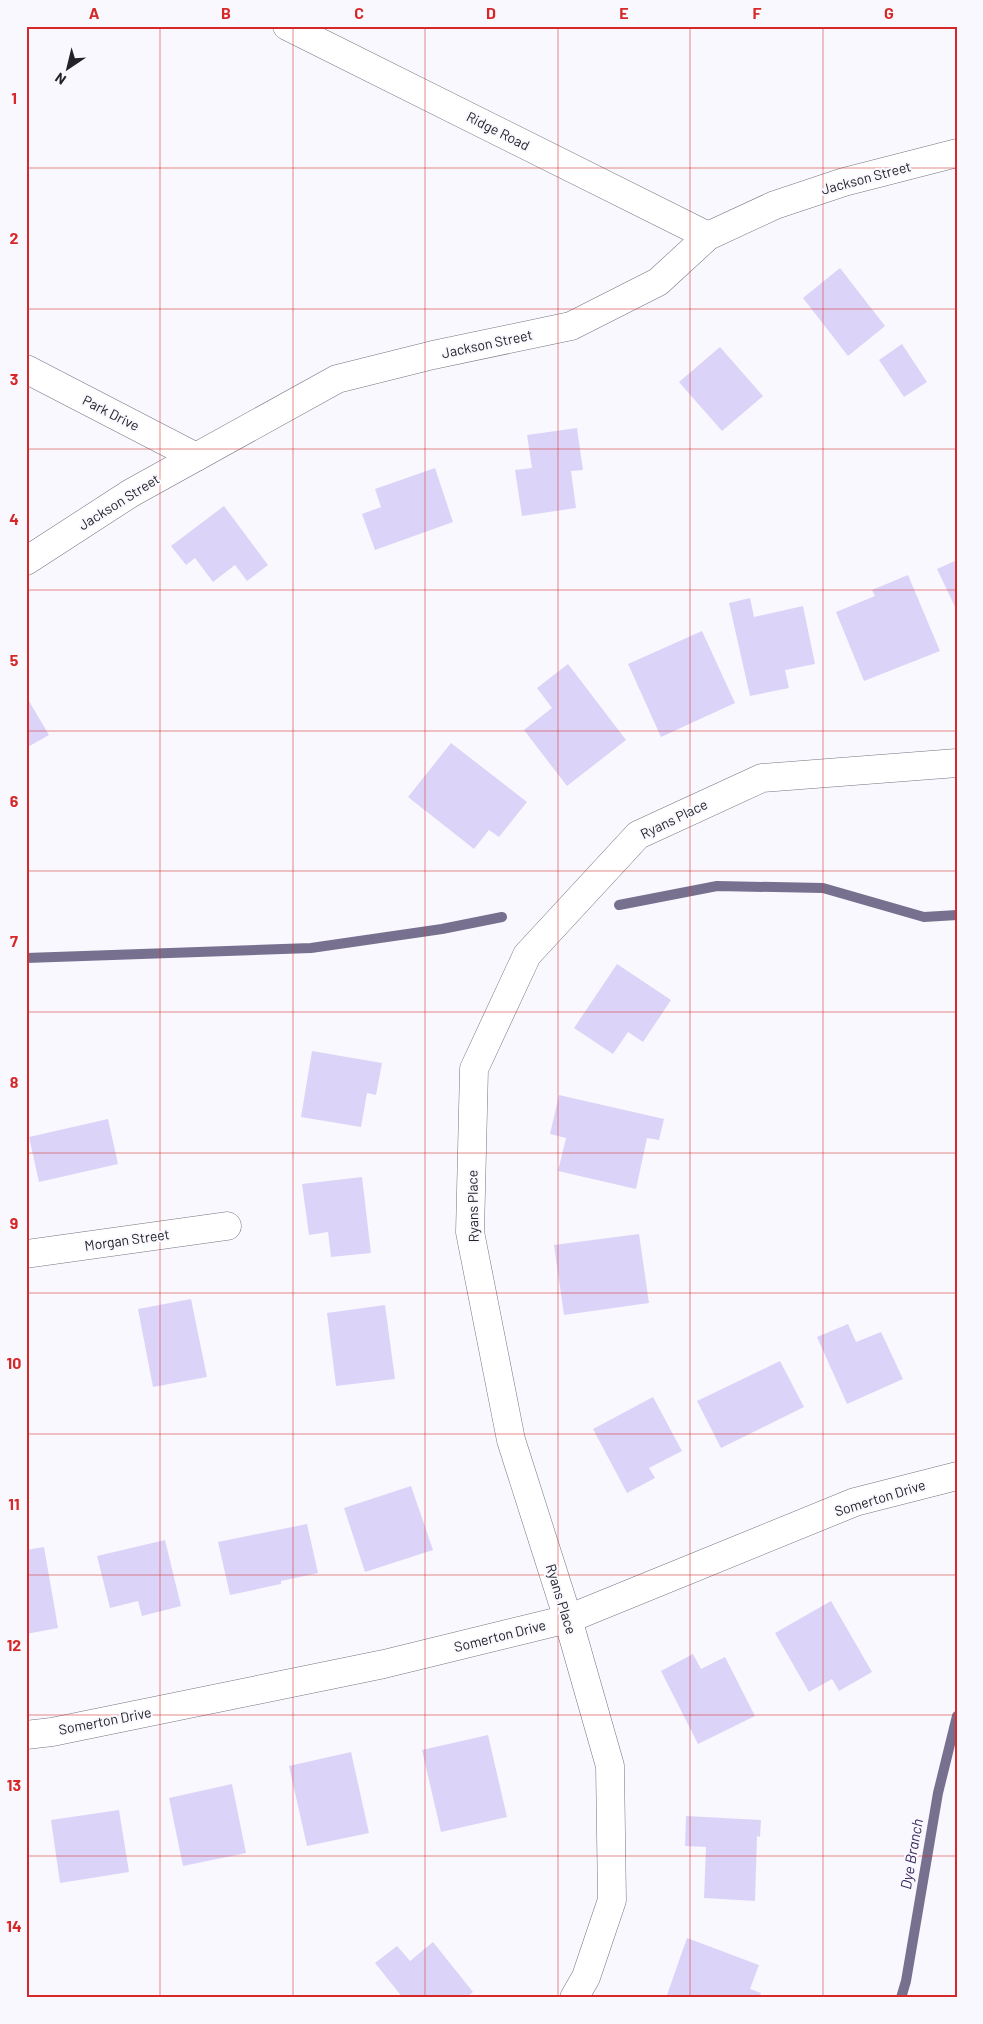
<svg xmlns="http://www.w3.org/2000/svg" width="983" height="2024" viewBox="0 0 983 2024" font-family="Barlow,sans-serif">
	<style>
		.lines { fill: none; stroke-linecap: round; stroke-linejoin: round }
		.stream { stroke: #77708f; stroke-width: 10 }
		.building { fill: #dcd4f8 }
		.minor-casing { stroke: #777481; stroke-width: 29 }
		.tertiary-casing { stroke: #777481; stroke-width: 29 }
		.minor { stroke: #fff; stroke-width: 28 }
		.tertiary { stroke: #fff; stroke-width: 28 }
		.grid { fill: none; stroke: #d62828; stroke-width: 1; stroke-opacity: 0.55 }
		.labels { text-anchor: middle; stroke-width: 4; stroke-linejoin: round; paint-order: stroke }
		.street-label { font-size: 14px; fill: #232227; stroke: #f9f8fe }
		.water-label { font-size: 15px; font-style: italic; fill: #37265b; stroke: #f9f8fe }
		.neatline { fill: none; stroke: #d62828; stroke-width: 2 }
		.grid-label { font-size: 16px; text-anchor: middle; font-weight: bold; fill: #d62828 }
	</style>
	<rect width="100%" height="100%" fill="#f9f8fe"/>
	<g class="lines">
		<!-- stream -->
		<g class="stream">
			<path d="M619,905L717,886L823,888L924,917L957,915"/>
			<path d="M26,958L311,948L442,929L502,917"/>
			<path d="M901,1998L906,1981L938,1793L957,1716"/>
		</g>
	</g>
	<!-- building -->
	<g class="building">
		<path d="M840,268L885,326L848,356L803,298Z"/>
		<path d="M902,344L927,382L904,397L879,360Z"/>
		<path d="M720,347L763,396L722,431L679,382Z"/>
		<path d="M577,428L583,470L571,471L576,508L522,516L515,470L532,468L527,435Z"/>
		<path d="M435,468L453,522L375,550L362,514L381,507L375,489Z"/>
		<path d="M224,506L268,565L247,581L235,565L213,582L195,558L186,565L171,546Z"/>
		<path d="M957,560V611L937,569Z"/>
		<path d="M908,575L940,651L864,681L836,612L875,596L872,590Z"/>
		<path d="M750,598L754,617L803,606L815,664L785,670L789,688L750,696L729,603Z"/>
		<path d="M702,631L735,703L661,737L628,664Z"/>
		<path d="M568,664L626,740L567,786L524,730L552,708L537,688Z"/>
		<path d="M26,696L49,735L26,748Z"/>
		<path d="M451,743L527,802L499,837L489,830L474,849L408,797Z"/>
		<path d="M617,964L671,1000L643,1042L628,1032L613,1054L574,1028Z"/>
		<path d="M312,1051L382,1063L376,1095L367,1093L361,1127L301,1117Z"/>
		<path d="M559,1095L664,1119L659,1140L647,1138L636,1189L558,1171L566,1138L550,1134Z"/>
		<path d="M108,1119L118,1164L39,1182L29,1137Z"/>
		<path d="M362,1177L371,1253L331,1257L328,1232L309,1235L302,1184Z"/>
		<path d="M639,1234L649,1303L564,1315L554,1245Z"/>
		<path d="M191,1299L207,1377L153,1387L138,1309Z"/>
		<path d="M385,1305L395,1379L336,1386L327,1313Z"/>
		<path d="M848,1324L856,1342L881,1332L903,1379L847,1404L817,1337Z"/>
		<path d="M780,1361L804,1407L721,1448L697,1401Z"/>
		<path d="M653,1397L682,1451L649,1468L655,1478L627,1493L593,1429Z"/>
		<path d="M411,1486L433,1550L365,1572L344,1508Z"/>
		<path d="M307,1524L318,1573L281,1581V1584L230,1595L218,1542Z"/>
		<path d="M165,1540L181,1606L142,1616L138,1601L110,1608L97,1556Z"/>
		<path d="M44,1547L58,1628L26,1634V1550Z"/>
		<path d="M831,1601L872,1672L839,1691L832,1679L809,1692L775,1633Z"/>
		<path d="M693,1654L701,1669L725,1657L755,1716L698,1744L661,1671Z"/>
		<path d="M488,1735L507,1817L441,1832L422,1750Z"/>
		<path d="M351,1752L369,1833L307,1846L289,1766Z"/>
		<path d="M232,1784L246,1853L183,1866L169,1798Z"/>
		<path d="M119,1810L129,1872L60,1883L51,1820Z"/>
		<path d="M686,1816L761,1820L760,1837L757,1836L755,1901L704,1898L706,1847L685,1846Z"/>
		<path d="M687,1938L759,1965L750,1989L761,1993L759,1998H675L667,1995Z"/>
		<path d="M433,1942L473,1992L466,1998H403L375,1963L397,1946L410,1961Z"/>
	</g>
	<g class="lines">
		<!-- minor casing -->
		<g class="minor-casing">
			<g id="minor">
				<path d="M287,26L708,236"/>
				<path d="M26,369L196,457"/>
				<path d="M26,1254L227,1226"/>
				<path d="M26,1735L52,1732L384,1664L568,1619L855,1502L957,1476"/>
				<path d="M574,1998L586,1977L612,1900L610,1766L568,1619L511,1440L470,1232L474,1069L527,955L638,835L762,778L957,763"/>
			</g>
		</g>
		<!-- tertiary casing -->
		<g class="tertiary-casing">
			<path id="tertiary" d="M26,561L131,493L337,379L433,355L571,326L658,282L708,236L775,205L844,182L957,153"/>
		</g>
		<!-- minor -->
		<use href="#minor" class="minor"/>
		<!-- tertiary -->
		<use href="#tertiary" class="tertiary"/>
	</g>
	<!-- grid -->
	<path class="grid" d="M160,26V1998M293,26V1998M425,26V1998M558,26V1998M690,26V1998M823,26V1998M26,168H957M26,309H957M26,449H957M26,590H957M26,731H957M26,871H957M26,1012H957M26,1153H957M26,1293H957M26,1434H957M26,1575H957M26,1715H957M26,1856H957"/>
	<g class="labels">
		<!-- street labels -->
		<g class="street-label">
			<text transform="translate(498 131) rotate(27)" y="5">Ridge Road</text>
			<text transform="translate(866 178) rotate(-15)" y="5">Jackson Street</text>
			<text transform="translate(487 344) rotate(-12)" y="5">Jackson Street</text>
			<text transform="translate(111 413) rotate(27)" y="5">Park Drive</text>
			<text transform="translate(119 502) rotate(-32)" y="5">Jackson Street</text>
			<text transform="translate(674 819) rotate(-26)" y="5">Ryans Place</text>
			<text transform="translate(473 1206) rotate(-91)" y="5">Ryans Place</text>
			<text transform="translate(127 1240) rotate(-8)" y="5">Morgan Street</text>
			<text transform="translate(880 1498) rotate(-17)" y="5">Somerton Drive</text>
			<text transform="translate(561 1599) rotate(73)" y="5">Ryans Place</text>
			<text transform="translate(500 1636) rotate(-14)" y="5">Somerton Drive</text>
			<text transform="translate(105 1721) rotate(-11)" y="5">Somerton Drive</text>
		</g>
		<!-- water labels -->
		<g class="water-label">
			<text transform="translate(912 1854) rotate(-80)" y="5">Dye Branch</text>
		</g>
	</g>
	<!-- border -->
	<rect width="983" height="2024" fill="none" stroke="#f9f8fe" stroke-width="55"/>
	<!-- north arrow -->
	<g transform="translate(68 68) rotate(215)" stroke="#f9f8fe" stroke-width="4" paint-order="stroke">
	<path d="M0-4L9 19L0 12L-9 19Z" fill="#232227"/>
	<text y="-8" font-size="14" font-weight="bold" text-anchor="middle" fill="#232227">N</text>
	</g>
	<rect x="28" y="28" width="928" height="1968" class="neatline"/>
	<g class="grid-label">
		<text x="94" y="19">A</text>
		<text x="226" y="19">B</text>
		<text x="359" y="19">C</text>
		<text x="491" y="19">D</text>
		<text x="624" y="19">E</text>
		<text x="757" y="19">F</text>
		<text x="889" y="19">G</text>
		<text x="14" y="104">1</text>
		<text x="14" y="244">2</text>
		<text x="14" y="385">3</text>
		<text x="14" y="525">4</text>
		<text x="14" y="666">5</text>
		<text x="14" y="807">6</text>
		<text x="14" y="947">7</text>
		<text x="14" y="1088">8</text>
		<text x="14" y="1229">9</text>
		<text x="14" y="1369">10</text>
		<text x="14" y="1510">11</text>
		<text x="14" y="1651">12</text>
		<text x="14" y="1791">13</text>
		<text x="14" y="1932">14</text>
	</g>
</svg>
